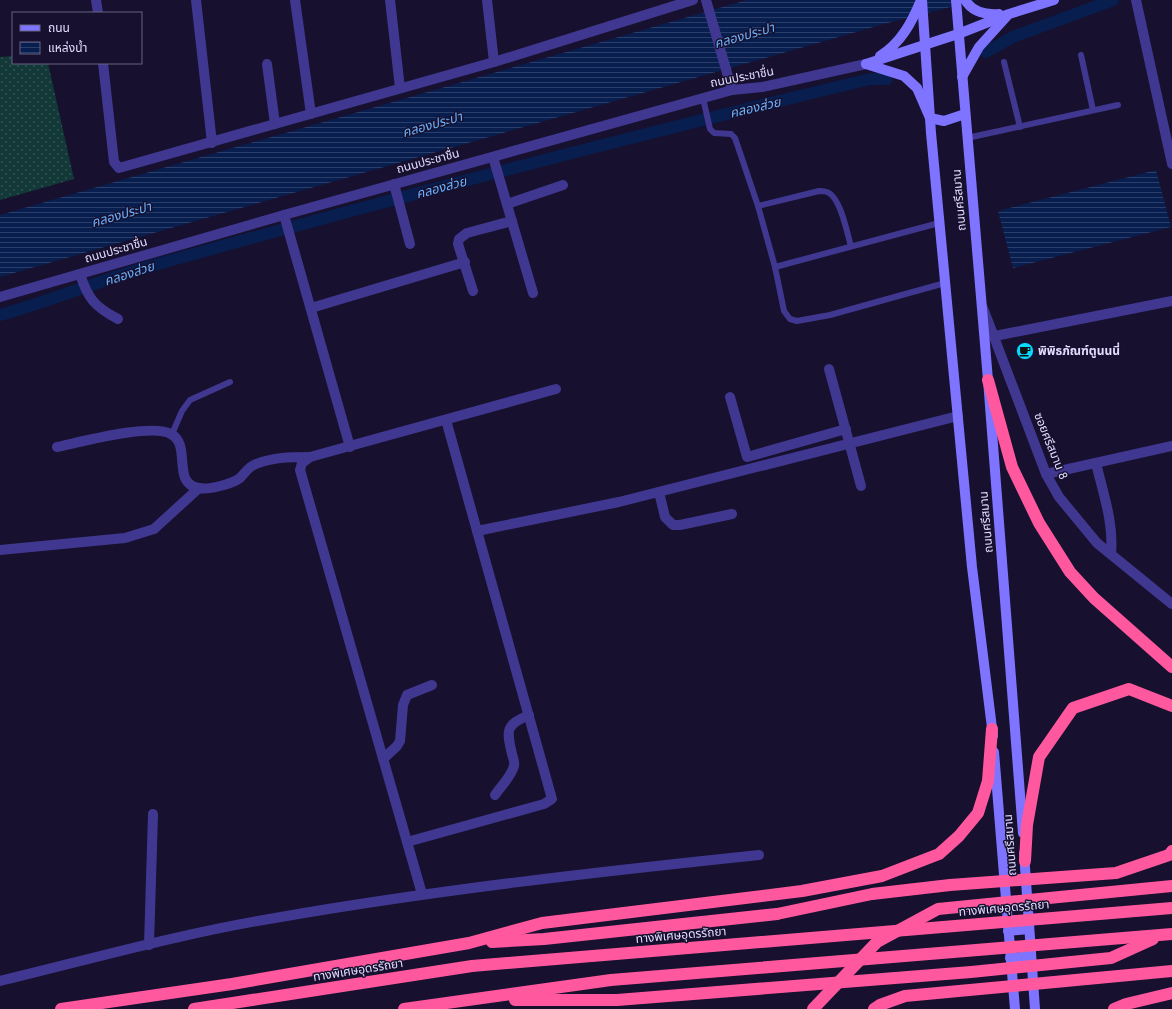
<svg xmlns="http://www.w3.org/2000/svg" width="1172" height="1009" viewBox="0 0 1172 1009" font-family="Jost,'Noto Sans Thai',sans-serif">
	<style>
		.grass { fill: url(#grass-dots) }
		.water { fill: url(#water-rules) }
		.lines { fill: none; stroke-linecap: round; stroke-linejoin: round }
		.canal { stroke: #071e4f; stroke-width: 12 }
		.lane { stroke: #403890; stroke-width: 6 }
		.street { stroke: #403890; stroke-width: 10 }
		.secondary { stroke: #7e74ff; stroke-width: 10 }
		.highway { stroke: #ff589f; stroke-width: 12 }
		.highway-bridge { stroke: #ff589f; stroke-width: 12 }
		.labels { text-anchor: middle; stroke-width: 3; stroke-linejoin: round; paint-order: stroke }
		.street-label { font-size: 12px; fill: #e2ddff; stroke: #17102e }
		.poi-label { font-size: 12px; font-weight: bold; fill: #e2ddff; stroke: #17102e; text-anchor: start }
		.water-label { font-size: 13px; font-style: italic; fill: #6bb3ff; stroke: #17102e }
	</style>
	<defs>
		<pattern id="grass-dots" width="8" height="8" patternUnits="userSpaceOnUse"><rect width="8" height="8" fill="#123838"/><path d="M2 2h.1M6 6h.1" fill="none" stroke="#345456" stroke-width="1.8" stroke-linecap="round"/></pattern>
		<pattern id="water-rules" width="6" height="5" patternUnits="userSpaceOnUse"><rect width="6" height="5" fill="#071e4f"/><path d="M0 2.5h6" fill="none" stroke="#2b3e69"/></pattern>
	</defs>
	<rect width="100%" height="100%" fill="#17102e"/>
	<!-- grass -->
	<path class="grass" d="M13,56V63H48L74,179L0,200V57Z"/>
	<!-- water -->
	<g class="water">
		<path d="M747,0H978L884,24L0,277V215Z"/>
		<path d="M1156,170L1171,227L1013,268L998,211Z"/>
	</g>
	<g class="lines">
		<!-- canal -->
		<g class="canal">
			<path d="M986,52L1013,37L1113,0"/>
			<path d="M0,315C51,301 100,280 151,266C389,199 629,137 870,79H887"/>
		</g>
		<!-- lane -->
		<g class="lane">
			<path d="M1081,55L1093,110"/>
			<path d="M1004,62L1020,127"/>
			<path d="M703,98L710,129L714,133L731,134L735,138L758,206L775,267L784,311L790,319L797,321L830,315L945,283"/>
			<path d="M967,138L1118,105"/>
			<path d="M758,206L819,191C822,191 826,191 829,193C841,200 847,233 851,246"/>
			<path d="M775,267L939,223"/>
			<path d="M172,434L182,411L190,400L230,382"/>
		</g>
		<!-- street -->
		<g class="street">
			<path d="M96,0L98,13"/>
			<path d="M196,0L212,143"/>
			<path d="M295,0L311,114"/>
			<path d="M390,0L400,88"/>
			<path d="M487,0L494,62"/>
			<path d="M706,0L732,90"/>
			<path d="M1136,0L1172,164"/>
			<path d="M103,63L114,162L119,168L494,62L693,0"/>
			<path d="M267,64L275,124"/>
			<path d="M493,157L533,293"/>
			<path d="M394,184L410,244"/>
			<path d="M507,204L563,185"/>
			<path d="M284,215L350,447"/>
			<path d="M80,274C88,299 95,307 118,319"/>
			<path d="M473,291L458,244L459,239L467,233L512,221"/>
			<path d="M0,297L284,215L732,90L762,87L866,64"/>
			<path d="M311,308L465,262"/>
			<path d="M983,308L1046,474L1059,497L1097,543L1172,604"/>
			<path d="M995,336L1172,301"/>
			<path d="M829,369L861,486"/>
			<path d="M730,397L747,457L846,429"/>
			<path d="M57,447C81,442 151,423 171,434C192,445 171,484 199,488C209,490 232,484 240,478C245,473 249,466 256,464C273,457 291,457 310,457"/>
			<path d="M1096,463C1103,493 1114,523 1111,554"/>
			<path d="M1046,474L1172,446"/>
			<path d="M659,492L665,517L673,525H680L732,514"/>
			<path d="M477,531L619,502L958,416"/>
			<path d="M0,550L125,538L154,529L199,488"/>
			<path d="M383,759L397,746L400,741L403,705L407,695L432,685"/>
			<path d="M495,795C501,786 511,777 514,766C515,762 513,758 512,754C506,729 506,725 529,715"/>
			<path d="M407,842L544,804L552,799L446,420"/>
			<path d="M422,894L300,470L302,463L310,457L556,389"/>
			<path d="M149,945L153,814"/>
			<path d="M0,981C91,959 183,933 275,918C435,890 597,872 759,855"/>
		</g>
		<!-- secondary -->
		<g class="secondary">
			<path d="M922,0L931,133L953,366L972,567L993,736"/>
			<path d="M956,0L988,380L1023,833"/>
			<path d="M965,0C973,13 986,15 999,14"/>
			<path d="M880,56C901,43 912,22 921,0"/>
			<path d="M866,64L958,34L1009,14L1054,0"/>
			<path d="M866,64L904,76L917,88L930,118L944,121L965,114"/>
			<path d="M962,77L979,47L1007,16"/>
			<path d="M994,752L1015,1009"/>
			<path d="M1024,853L1035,1009"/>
			<path d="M1008,931L1029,929"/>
			<path d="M1010,958L1031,956"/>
		</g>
		<!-- highway -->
		<g class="highway">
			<path d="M988,380L1012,467L1039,523L1070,572L1094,598L1172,667"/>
			<path d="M1025,861L1027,825L1039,757L1073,708L1129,689L1172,706"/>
			<path d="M492,942L544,939L777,914"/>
			<path d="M61,1009L232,984L469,943L542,923L802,891L882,876L939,854L959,836L978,813L988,781L992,729"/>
			<path d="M1114,1009L1126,1004L1172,993"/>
		</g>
		<!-- highway-bridge -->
		<g class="highway-bridge">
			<path d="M777,914L872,894L950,885L1116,873L1169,855L1172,851"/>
			<path d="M515,1000H617L971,972L1111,958L1153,939"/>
			<path d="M194,1009L472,966L1172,908"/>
			<path d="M404,1009L611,980L1172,934"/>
			<path d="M813,1009L877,942L938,909L1172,886"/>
			<path d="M874,1009L880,1005L905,996L1172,971"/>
		</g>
	</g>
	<!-- icons -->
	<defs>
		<g id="cafe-disc" transform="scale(0.9)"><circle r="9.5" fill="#09daff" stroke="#17102e"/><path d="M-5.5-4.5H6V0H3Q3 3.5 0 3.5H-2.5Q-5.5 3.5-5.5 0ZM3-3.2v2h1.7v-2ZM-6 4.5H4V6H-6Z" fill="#111"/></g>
	</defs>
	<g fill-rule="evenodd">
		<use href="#cafe-disc" x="1025" y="351"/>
	</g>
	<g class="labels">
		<!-- street labels -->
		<g class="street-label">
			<text transform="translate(742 77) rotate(-11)" y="4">ถนนประชาชื่น</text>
			<text transform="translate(428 161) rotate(-15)" y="4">ถนนประชาชื่น</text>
			<text transform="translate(959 200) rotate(-95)" y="4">ถนนศรีสมาน</text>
			<text transform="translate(116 250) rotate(-16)" y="4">ถนนประชาชื่น</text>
			<text transform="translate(1051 446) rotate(68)" y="4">ซอยศรีสมาน 8</text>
			<text transform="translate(986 522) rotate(-95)" y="4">ถนนศรีสมาน</text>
			<text transform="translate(1010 845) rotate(-94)" y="4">ถนนศรีสมาน</text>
			<text transform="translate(1004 908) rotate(-5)" y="4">ทางพิเศษอุดรรัถยา</text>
			<text transform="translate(681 935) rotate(-5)" y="4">ทางพิเศษอุดรรัถยา</text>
			<text transform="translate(358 970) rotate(-9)" y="4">ทางพิเศษอุดรรัถยา</text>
		</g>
		<!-- poi labels -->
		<g class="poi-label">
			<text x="1038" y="355">พิพิธภัณฑ์ตูนนนี่</text>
		</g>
		<!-- water labels -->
		<g class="water-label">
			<text transform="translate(744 35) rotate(-16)" y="5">คลองประปา</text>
			<text transform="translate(755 107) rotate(-13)" y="5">คลองส่วย</text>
			<text transform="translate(432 124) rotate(-16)" y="5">คลองประปา</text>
			<text transform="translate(441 187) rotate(-15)" y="5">คลองส่วย</text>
			<text transform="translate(121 214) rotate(-16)" y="5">คลองประปา</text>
			<text transform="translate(129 273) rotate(-18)" y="5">คลองส่วย</text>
		</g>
	</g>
	<!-- legend -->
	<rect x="12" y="12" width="130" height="52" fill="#17102e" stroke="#686282"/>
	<rect x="20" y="25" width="20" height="6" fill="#7e74ff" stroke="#686282"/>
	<text x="48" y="32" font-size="12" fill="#e2ddff">ถนน</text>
	<rect x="20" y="42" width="20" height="12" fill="url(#water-rules)" stroke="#686282"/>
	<text x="48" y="52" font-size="12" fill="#e2ddff">แหล่งน้ำ</text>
</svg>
